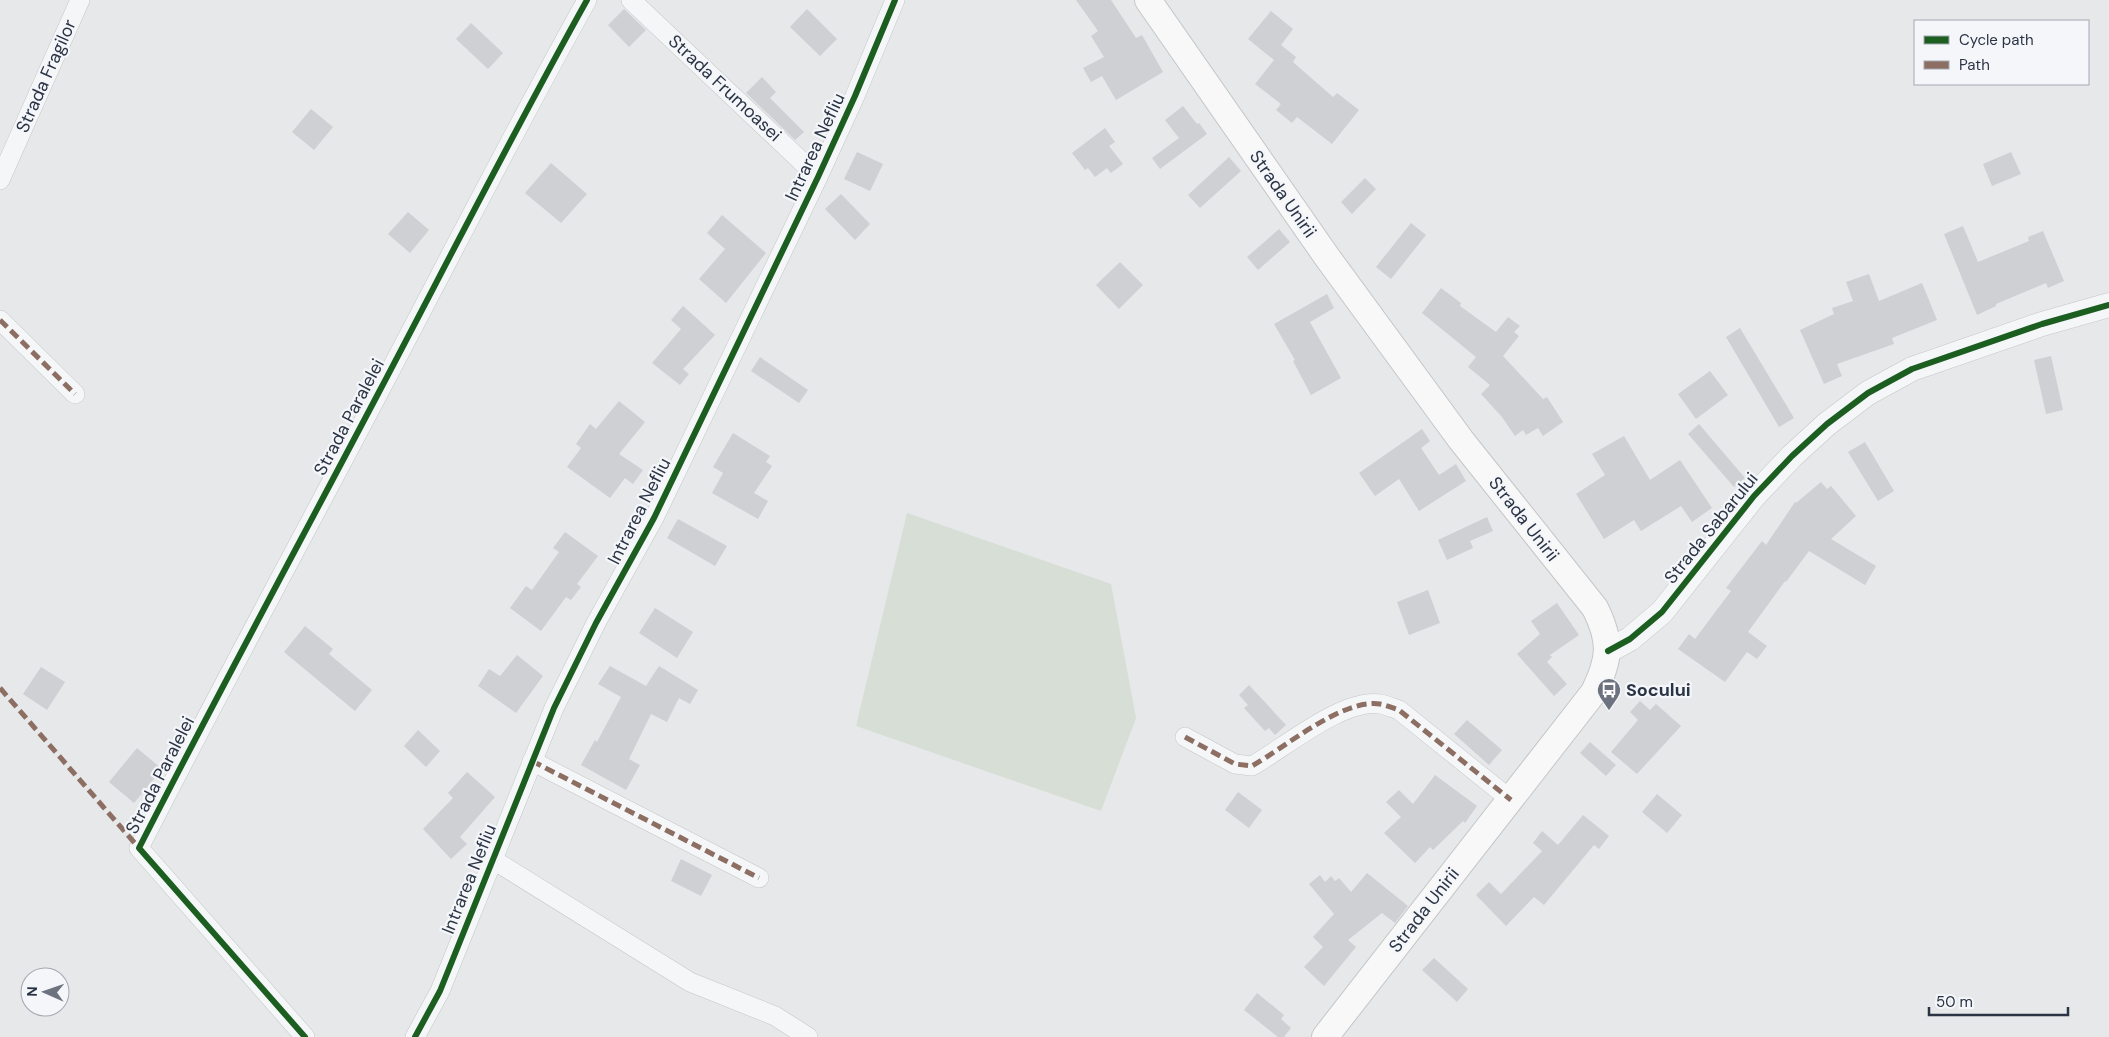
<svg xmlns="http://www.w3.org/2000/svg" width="2109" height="1037" viewBox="0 0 2109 1037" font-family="'DM Sans',sans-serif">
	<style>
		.green { fill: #d6ded6 }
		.building { fill: #ced0d3 }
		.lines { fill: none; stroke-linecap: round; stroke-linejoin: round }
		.minor-casing { stroke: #c4c6c8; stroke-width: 20 }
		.tertiary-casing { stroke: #c4c6c8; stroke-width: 25 }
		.secondary-casing { stroke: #c4c6c8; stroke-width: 28 }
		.minor { stroke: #f5f6f7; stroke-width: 19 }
		.tertiary { stroke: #f5f6f7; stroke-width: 24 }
		.secondary { stroke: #f8f8f8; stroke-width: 26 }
		.quiet { stroke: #8d6e63; stroke-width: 5; stroke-dasharray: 10 5; stroke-linecap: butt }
		.cycleway-casing { stroke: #f4f6f9; stroke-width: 9 }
		.cycleway { stroke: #1b5e20; stroke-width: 6 }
		.labels { text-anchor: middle; stroke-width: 4.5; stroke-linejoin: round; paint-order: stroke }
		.street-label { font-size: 18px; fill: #2b3445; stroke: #f4f6f9 }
		.poi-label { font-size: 18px; font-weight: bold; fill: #2b3445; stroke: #f4f6f9; text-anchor: start }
	</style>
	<rect width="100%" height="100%" fill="#e6e8ea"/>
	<!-- green -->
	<path class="green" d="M907,513L1111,584L1136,718L1101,811L856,726Z"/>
	<!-- building -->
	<g class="building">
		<path d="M1076,0H1111L1136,38L1142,35L1163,72L1116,100L1102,76L1091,82L1083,68L1104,57L1091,36L1098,31Z"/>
		<path d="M624,9L646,30L629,47L608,25Z"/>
		<path d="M807,9L837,39L820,56L790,27Z"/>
		<path d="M1271,11L1293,29L1281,45L1296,57L1293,62L1333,97L1337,93L1359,110L1332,144L1297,117L1292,123L1276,110L1281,104L1255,84L1274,60L1248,39Z"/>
		<path d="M471,23L503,53L488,69L456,39Z"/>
		<path d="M762,77L776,92L770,98L804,132L795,140L746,93Z"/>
		<path d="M1183,106L1197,124L1199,123L1207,134L1160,169L1152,158L1179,138L1165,120Z"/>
		<path d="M311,109L333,127L314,150L292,132Z"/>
		<path d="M1105,128L1115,142L1109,146L1123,164L1111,173L1107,168L1095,177L1088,168L1085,170L1072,153Z"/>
		<path d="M857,152L883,164L870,191L844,179Z"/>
		<path d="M2011,152L2021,174L1992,186L1983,164Z"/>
		<path d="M1229,157L1241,171L1200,208L1188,195Z"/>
		<path d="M551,163L587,194L561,223L525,193Z"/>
		<path d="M1365,178L1376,189L1352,214L1341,202Z"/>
		<path d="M841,194L870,224L855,240L825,209Z"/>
		<path d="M408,212L429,230L410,253L388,234Z"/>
		<path d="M722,215L766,253L726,303L699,279L725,249L707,233Z"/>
		<path d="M1411,223L1426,235L1391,279L1376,267Z"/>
		<path d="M1963,226L1978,262L2029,241L2028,237L2043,231L2064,281L2048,288L2046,283L1996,304V306L1977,315L1944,234Z"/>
		<path d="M1279,229L1290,242L1258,270L1247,257Z"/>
		<path d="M1120,262L1143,285L1119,309L1096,285Z"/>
		<path d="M1869,274L1879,301L1922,283L1937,320L1892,338L1894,344L1837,364L1842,376L1824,384L1800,330L1834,314L1832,308L1853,301L1846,282Z"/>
		<path d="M1441,288L1461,303L1460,306L1496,332L1508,317L1520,326L1514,332L1519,336L1503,356L1543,399L1547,397L1563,422L1543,436L1538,428L1526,435L1523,430L1515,436L1502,417L1481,394L1490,385L1468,367L1476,357L1422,313Z"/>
		<path d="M1327,294L1334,308L1310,322L1341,378L1311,395L1293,361L1295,360L1274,324Z"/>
		<path d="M683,306L715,335L683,369L689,374L680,385L652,363L681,329L671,320Z"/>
		<path d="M1740,328L1794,418L1779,427L1726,337Z"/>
		<path d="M2051,356L2063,410L2046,414L2034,360Z"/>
		<path d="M760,357L808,390L799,403L751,371Z"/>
		<path d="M1710,371L1728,395L1696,419L1678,394Z"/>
		<path d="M619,401L645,422L619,454L643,470L633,484L625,478L610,498L567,467L581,448L576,444L590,424L596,429Z"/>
		<path d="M1699,424L1745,478L1734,487L1688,434Z"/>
		<path d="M1422,429L1430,441L1421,448L1439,475L1456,464L1466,481L1419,511L1399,479L1375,496L1359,473Z"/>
		<path d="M733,433L770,456L766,462L772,466L754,493L768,501L758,519L712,493L723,473L713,467Z"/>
		<path d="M1624,436L1650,480L1680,460L1712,508L1692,522L1681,506L1641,531L1634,520L1604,539L1576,494L1605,475L1592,454Z"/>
		<path d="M1865,442L1894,491L1878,501L1848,452Z"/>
		<path d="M1821,482L1827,489L1831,486L1856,516L1831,539L1876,566L1865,585L1809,551L1786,582L1785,581L1748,632L1767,646L1757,659L1747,652L1725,682L1678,649L1689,634L1695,639L1731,591L1726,588L1762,541L1766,545L1795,502L1796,503Z"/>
		<path d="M1487,517L1493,531L1470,541L1473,548L1447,560L1438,540Z"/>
		<path d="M678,519L727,546L715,566L667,538Z"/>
		<path d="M565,532L598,556L577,584L581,587L571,600L566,597L541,631L510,608L526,586L532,590L559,552L553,548Z"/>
		<path d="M1428,590L1440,623L1409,635L1397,602Z"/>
		<path d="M1557,603L1579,635L1550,655L1552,657L1547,662L1567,684L1554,696L1517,654L1540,634L1531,621Z"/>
		<path d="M655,608L693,632L677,658L639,633Z"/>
		<path d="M305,626L333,649L329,654L372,690L355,711L284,652Z"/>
		<path d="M517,655L543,676L516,713L478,686L489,669L500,676Z"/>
		<path d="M610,666L646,686L659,666L698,690L690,704L679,698L667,722L651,714L629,759L640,765L626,790L581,765L595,740L597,742L621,697L598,684Z"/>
		<path d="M41,667L65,682L47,710L23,694Z"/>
		<path d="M1249,685L1286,725L1275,735L1269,728L1265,731L1244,708L1248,705L1239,695Z"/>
		<path d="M1640,701L1650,710L1656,704L1681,726L1637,774L1611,752L1638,720L1630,712Z"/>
		<path d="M1467,720L1502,750L1489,765L1454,734Z"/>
		<path d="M418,730L440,751L426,767L404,746Z"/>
		<path d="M1590,742L1616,765L1606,776L1580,753Z"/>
		<path d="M137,748L162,769L134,803L109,782Z"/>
		<path d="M467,772L495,797L460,837L467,844L451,859L423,829L453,798L448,793Z"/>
		<path d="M1435,775L1477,806L1465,823L1463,821L1433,850L1430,847L1415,863L1384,833L1401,817L1386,802L1399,790L1413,804Z"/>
		<path d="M1238,792L1262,810L1249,828L1225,810Z"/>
		<path d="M1657,794L1682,815L1667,833L1642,812Z"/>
		<path d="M1583,815L1609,836L1599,849L1594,845L1544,905L1534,897L1506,926L1476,895L1489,882L1501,894L1542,851L1533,843L1542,831L1558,845Z"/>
		<path d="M681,859L712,875L701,896L671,881Z"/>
		<path d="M1367,873L1408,906L1395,923L1382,913L1348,940L1356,947L1324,986L1304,967L1323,947L1313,937L1334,914L1309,884L1320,875L1325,882L1331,876L1335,881L1339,878L1351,892Z"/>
		<path d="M1434,958L1468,989L1457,1002L1422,970Z"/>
		<path d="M1257,993L1284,1015L1281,1019L1291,1028L1284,1037H1278L1244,1010Z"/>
	</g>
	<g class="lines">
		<!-- minor casing -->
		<g class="minor-casing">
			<g id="minor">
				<path d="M631,0L818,177"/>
				<path d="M0,180L80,0"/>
				<path d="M0,320L75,394"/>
				<path d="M1185,737L1235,764L1252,766C1284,748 1343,698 1380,704C1386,705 1393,708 1399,710L1511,800"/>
				<path d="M532,761L759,878"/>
				<path d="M492,859L690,982L775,1016L808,1037"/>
				<path d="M305,1037L139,848C217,695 299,544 379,392C448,261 515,129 587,0"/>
				<path d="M415,1037L440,991L554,708L596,623L654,518L818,177L855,96L895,0"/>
			</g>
		</g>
		<!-- tertiary casing -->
		<g class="tertiary-casing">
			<path id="tertiary" d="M1608,651L1630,639L1662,612L1754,496L1792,456L1827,424L1868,393L1912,369L2042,324L2109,305"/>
		</g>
		<!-- secondary casing -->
		<g class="secondary-casing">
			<path id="secondary" d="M1148,0L1327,257L1461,440L1595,608C1612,642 1610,659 1594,692L1325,1037"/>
		</g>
		<!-- minor -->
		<use href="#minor" class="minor"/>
		<!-- tertiary -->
		<use href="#tertiary" class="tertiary"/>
		<!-- secondary -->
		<use href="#secondary" class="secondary"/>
		<!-- quiet -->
		<g class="quiet">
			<path d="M0,320L75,394"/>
			<path d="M0,688L139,848"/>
			<path d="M1185,737L1235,764L1252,766C1284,748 1343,698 1380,704C1386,705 1393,708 1399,710L1511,800"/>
			<path d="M532,761L759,878"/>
		</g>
		<!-- cycleway casing -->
		<g class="cycleway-casing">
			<g id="cycleway">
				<path d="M1608,651L1630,639L1662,612L1754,496L1792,456L1827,424L1868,393L1912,369L2042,324L2109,305"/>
				<path d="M305,1037L139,848C217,695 299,544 379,392C448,261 515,129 587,0"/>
				<path d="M415,1037L440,991L554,708L596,623L654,518L818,177L855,96L895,0"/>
			</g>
		</g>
		<!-- cycleway -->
		<use href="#cycleway" class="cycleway"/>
	</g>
	<!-- icons -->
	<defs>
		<g id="bus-pin" transform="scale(1.25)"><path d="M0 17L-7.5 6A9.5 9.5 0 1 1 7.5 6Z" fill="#6c737f" stroke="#f4f6f9"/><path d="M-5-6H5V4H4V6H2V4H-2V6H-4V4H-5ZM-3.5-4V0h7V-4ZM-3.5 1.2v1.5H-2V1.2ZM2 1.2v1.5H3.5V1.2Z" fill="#fff"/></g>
	</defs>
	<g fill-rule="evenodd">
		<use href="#bus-pin" x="1609" y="690"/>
	</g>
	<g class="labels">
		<!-- street labels -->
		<g class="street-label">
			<text transform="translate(46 76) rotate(-66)" y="6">Strada Fragilor</text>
			<text transform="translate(725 88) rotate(43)" y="6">Strada Frumoasei</text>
			<text transform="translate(815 147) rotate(-65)" y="6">Intrarea Nefliu</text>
			<text transform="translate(1283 194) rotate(55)" y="6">Strada Unirii</text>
			<text transform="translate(349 417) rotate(-62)" y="6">Strada Paralelei</text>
			<text transform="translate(639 511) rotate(-63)" y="6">Intrarea Nefliu</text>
			<text transform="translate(1524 519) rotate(52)" y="6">Strada Unirii</text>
			<text transform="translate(1711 528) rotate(-51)" y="6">Strada Sabarului</text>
			<text transform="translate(160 775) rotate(-63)" y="6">Strada Paralelei</text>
			<text transform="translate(469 879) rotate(-68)" y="6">Intrarea Nefliu</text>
			<text transform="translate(1424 910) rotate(-52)" y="6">Strada Unirii</text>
		</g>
		<!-- poi labels -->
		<g class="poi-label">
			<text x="1626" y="696">Socului</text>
		</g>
	</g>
	<!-- legend -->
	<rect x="1914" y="20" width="175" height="65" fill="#f4f6f9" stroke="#a4a8b1"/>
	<rect x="1924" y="36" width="25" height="8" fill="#1b5e20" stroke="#a4a8b1"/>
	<text x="1959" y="45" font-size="15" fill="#2b3445">Cycle path</text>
	<rect x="1924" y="61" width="25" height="8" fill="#8d6e63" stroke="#a4a8b1"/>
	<text x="1959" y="70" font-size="15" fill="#2b3445">Path</text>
	<!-- north arrow -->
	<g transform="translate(45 992) rotate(272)"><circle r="24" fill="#f4f6f9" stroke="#a4a8b1"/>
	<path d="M0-4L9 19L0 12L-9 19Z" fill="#6c737f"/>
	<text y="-8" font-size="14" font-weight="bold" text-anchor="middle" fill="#2b3445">N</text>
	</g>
	<!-- scale -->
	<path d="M1929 1007v8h139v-8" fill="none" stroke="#2b3445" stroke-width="2.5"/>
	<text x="1936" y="1007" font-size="15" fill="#2b3445" stroke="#f4f6f9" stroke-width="4" paint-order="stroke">50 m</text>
</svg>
